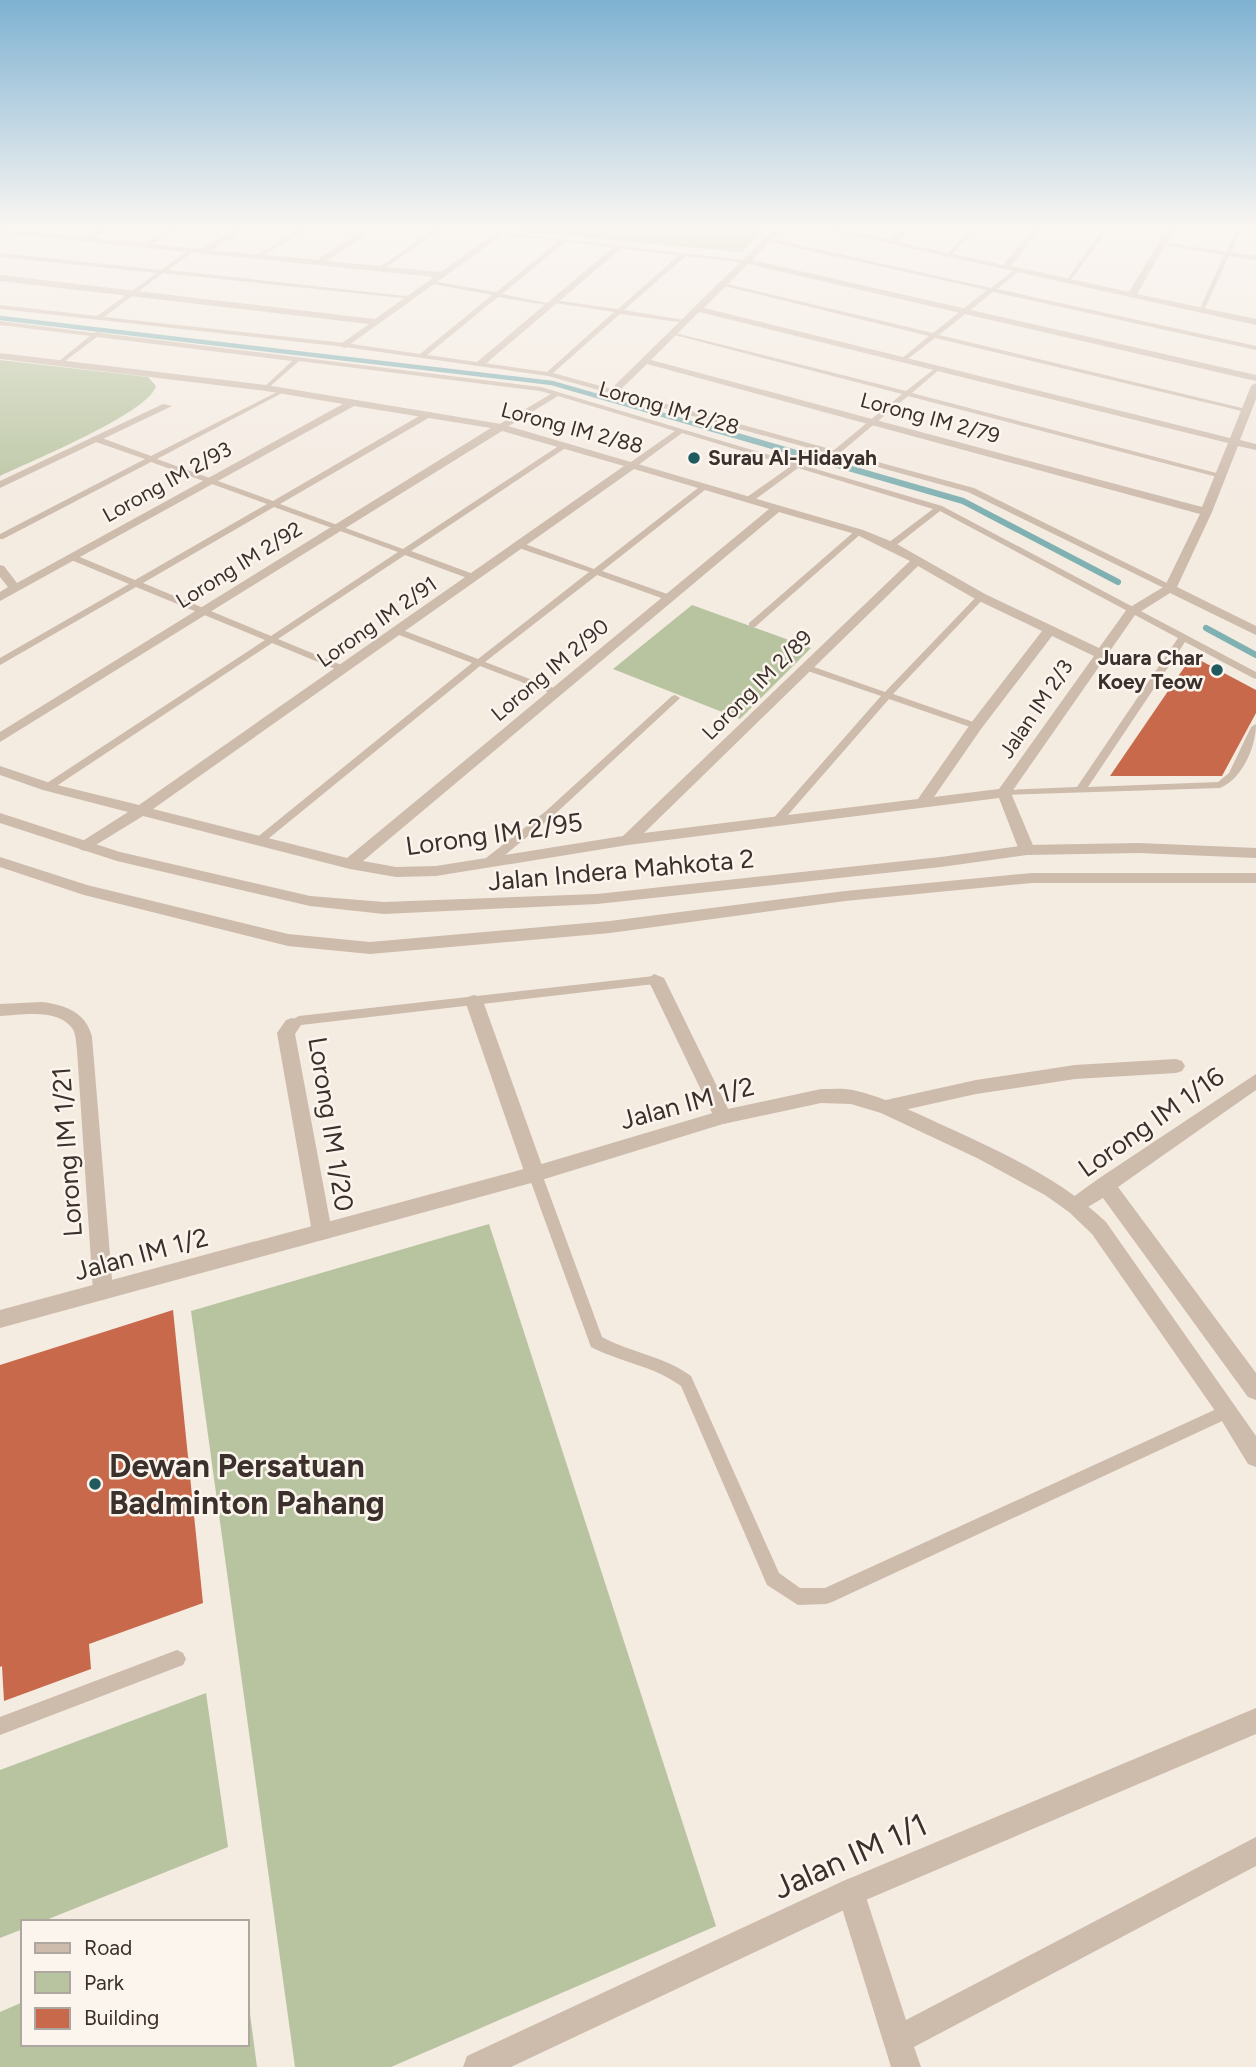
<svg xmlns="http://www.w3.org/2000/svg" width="1256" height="2067" viewBox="0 0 1256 2067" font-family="Figtree,sans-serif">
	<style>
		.green { fill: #b8c4a0 }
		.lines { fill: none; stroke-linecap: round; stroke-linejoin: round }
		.stream-far1 { stroke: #7fb0b2; stroke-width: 4.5 }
		.stream { stroke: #7fb0b2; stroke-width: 6 }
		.building { fill: #c8694b }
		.service { fill: #cdbbac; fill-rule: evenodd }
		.minor { fill: #cdbbac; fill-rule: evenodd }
		.tertiary { fill: #cdbbac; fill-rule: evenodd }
		.poi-dot { fill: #1f5a5e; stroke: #fbf5ee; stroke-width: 2.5 }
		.labels { text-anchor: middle; stroke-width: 5; stroke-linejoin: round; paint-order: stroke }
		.far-street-label { font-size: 21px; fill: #3b302b; stroke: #fbf5ee }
		.far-poi-label { font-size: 21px; font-weight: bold; fill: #3b302b; stroke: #fbf5ee; text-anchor: start }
		.street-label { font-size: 26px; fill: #3b302b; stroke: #fbf5ee }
		.near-poi-label { font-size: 32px; font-weight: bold; fill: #3b302b; stroke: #fbf5ee; text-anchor: start }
		.near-street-label { font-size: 32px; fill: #3b302b; stroke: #fbf5ee }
	</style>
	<rect width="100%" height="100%" fill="#f4ebe1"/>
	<!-- green -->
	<g class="green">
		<path d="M523,225H770L741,252L515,231Z"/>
		<path d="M0,360L148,377L156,386C149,413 29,462 0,476Z"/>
		<path d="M692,605L811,648L740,719L613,669Z"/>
		<path d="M489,1224L716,1926L391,2067H295L191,1311Z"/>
		<path d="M206,1693L228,1847L41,1922H23V1929L0,1938V1770Z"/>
		<path d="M247,1991L257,2067H0V2012L23,2002V2044H247Z"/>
	</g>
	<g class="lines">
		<!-- stream-far1 -->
		<path class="stream-far1" d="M0,318L552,383L712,429"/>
		<!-- stream -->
		<g class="stream">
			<path d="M706,427L963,501L1118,582"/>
			<path d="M1206,628L1256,655"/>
		</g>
	</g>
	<!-- building -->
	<g class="building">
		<path d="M1192,656L1256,690V713L1222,776H1110Z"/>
		<path d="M173,1310L203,1603L89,1644L91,1669L4,1701L2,1666L0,1667V1365Z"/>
	</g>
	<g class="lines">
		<!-- service -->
		<g class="service">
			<path d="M46,225H54L34,235L29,234Z"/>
			<path d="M178,225H186L147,246L142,245Z"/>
			<path d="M307,225H314L259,258L254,257Z"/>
			<path d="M441,225H448L382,270H378V268Z"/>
			<path d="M973,225H979L951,256H947V254Z"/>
			<path d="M1106,225H1112L1069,282H1065Z"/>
			<path d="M1114,225H1130L1172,233L1169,235Z"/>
			<path d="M1238,225H1244L1231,252L1256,256V260L1229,256L1204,310L1199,311L1224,255L1160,244L1163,242L1226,252Z"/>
			<path d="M500,232L750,261L747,263L686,256L624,310L684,320L686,323L620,314L553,373L834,450L902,394L671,334V332L906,391L938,366L941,368L940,369L912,393L1224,475L1217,477L908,396L841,452L974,488L1173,586V590L1170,591L968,492L548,376L345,347L0,309V305L97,316L157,273L0,257V253L161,270L192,248L194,251L168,270L415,297L412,299L163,273L104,317L345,343L420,354L492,295L433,284L431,281L496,292L559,241L502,235ZM565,242L679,255L618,309L553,300L555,303L614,312L547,372L427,355L498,297L552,306V304L502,294Z"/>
			<path d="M768,238L991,288L1017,268L1019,271L997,289L1256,346V350L993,292L939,335L1250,410L1246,412L935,338L905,361H901V359L929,336L720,285L723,283L933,333L987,290L766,241Z"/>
			<path d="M0,321L94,333L98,331L101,333L541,387L796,463L802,462V465L942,506L1256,672V679L1253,678L1185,642L1088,787L1218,782L1229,773L1251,727L1256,724C1256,747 1242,779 1220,788L1000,795L999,793L1004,790L1077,787L1178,638L940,511L894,547H888V543L933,509L798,468L753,501H747V497L791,466L682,433L637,466H631V462L675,431L558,396L504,429H498V425L551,394L540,391L299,361L266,390L263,388L264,387L292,361L97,337L61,364L58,362L59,361L90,336L0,325Z"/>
			<path d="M281,390L286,391L157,459L273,501L426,412H432V416L280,504L403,549L563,443L570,445L411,551L476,575V579H470L405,555L278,639L346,667V671H340L272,643L52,789H44V785L265,640L136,587L0,665V658L129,584L69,559V555H75L135,580L267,504L151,462L3,539H0V534L145,459L93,441V437H99L151,456ZM274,507L398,552L271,636L143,583Z"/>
			<path d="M703,484L710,486L602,571L673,596V600H667L597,575L485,662L559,690V694H553L480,666L263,843H255L254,841L255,839L472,663L394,633V629H400L478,659L589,572L516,547V543H522L594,569Z"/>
			<path d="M856,530L863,532L755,627H749V623Z"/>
			<path d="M978,595L985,597L893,694L979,724V728H973L889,699L780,824H772L771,822L772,820L881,696L802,669V665H808L885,692Z"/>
			<path d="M675,695L680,698L678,700L554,815L494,864H486L485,861L486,858L546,811L672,696Z"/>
			<path d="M654,976L660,980L654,984L301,1025L292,1030L286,1025L288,1022L299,1016Z"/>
			<path d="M535,1168L540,1170L542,1174L602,1337C631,1353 664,1356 691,1376L779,1573L800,1588H825L1223,1406L1228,1404L1233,1406L1236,1411L1233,1416L832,1602L826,1604L798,1605L767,1585L681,1386C654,1366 620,1362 591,1347L528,1174L530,1170Z"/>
			<path d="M177,1650L183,1653L186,1659L183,1665L0,1735V1717Z"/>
		</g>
		<!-- minor -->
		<g class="minor">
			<path d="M107,225H118L94,238L201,249L243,225H253L212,250L317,260L371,225H381L327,261L441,272L506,225H516L345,348L342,347V343L369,324L0,281V275L375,319L434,277L0,233V229L84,237Z"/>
			<path d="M778,225H787L752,260L1256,375V381L748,264L704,308L1230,438L1251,386L1256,383V399L1240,440L1256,444V450L1238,446L1212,512L1177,587L1256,626V635L1170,593L1135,615L1011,793L1035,850L1032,854L1027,855L1019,850L999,798L628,845L436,876L396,877L350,869L143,816L86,851L81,850L78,846L81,842L128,812L43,790L0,775V766L53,784L139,805L624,466L502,431L0,742V732L491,428L354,406L0,601V592L8,587L0,577V565L4,566L17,583L343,404L266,391L0,359V353L266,385L501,424L863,530L895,543L985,594L1099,648L1127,609L1165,586L1200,514L647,364L618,392H612V388ZM699,312L1228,443L1202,507L651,360ZM634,469L769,509L347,858L153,809ZM779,512L855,534L910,561L623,836L436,866L396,867L363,861ZM918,566L977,600L1042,631L971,723L918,799L644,833ZM1052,636L1094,656L999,789L934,797L981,729Z"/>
			<path d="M806,225H822L890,240L906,225H915L898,242L1003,265L1036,225H1044L1011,266L1129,292L1169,225H1177L1137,294L1256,319V325Z"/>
			<path d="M617,244L624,246L483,366H477V362Z"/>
			<path d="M163,404L172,406L0,488V481Z"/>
			<path d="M654,974L664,978L666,982L732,1117L730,1122L723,1124L716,1122L714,1117L651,986L646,980Z"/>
			<path d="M474,995L480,997L483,1001L545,1174L542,1180L535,1182L528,1180L525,1174L465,1001L468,997Z"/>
			<path d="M42,1002C65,1005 86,1012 92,1037L113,1291L110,1297L103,1300L96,1297L93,1291L77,1050C76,1043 76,1033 72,1028C57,1008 21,1015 0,1016V1004Z"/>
			<path d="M292,1018L298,1020L301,1025L295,1034L332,1232L329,1238L322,1240L315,1238L312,1232L277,1033L286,1020Z"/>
			<path d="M1176,1059L1182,1061L1185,1066L1182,1071L1176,1073L1075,1079L976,1094L886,1114L880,1112L877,1107L880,1102L886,1100L976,1080L1075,1065Z"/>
			<path d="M1256,1074V1090L1118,1187L1256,1373V1400L1248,1397L1103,1198L1076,1214L1069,1212L1066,1206L1069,1200L1098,1179Z"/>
			<path d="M1256,1837V1866L914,2047L921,2067H891L837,1892L841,1882L851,1878L861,1882L906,2020Z"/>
		</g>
		<!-- tertiary -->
		<g class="tertiary">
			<path d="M0,813L120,852L310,896L384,902L597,894L941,857L1027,845L1139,843L1256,848V858L1139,853L1027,855L941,867L597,904L384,914L310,906L117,861L0,823Z"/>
			<path d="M0,857L87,885L288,934L370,942L610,921L845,891L1032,873H1256V883H1032L845,901L610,933L370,954L288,946L84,895L0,867Z"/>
			<path d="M821,1089C832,1089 843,1088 853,1090C887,1098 918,1114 949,1128C1005,1154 1061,1179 1106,1222L1256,1436V1467L1248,1464L1220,1418L1092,1234L1069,1212L1045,1195L979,1159L881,1113L851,1104L821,1103L723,1124L535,1182L0,1328V1310L535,1166L723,1110Z"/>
			<path d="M1256,1708V1734L861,1902L511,2067H463L467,2056L841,1882Z"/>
		</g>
	</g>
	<!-- sky -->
	<linearGradient id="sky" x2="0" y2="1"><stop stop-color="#7eb2d2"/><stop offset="0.44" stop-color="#faf6f2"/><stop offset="1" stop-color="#faf6f2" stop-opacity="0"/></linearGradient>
	<rect width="1256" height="515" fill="url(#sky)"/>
	<!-- markers -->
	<g class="poi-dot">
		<circle cx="694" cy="458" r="7"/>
		<circle cx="1217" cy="670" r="7"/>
		<circle cx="95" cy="1484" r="7"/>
	</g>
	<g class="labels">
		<!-- far-street labels -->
		<g class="far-street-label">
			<text transform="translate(669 408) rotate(16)" y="7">Lorong IM 2/28</text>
			<text transform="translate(930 418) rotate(15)" y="7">Lorong IM 2/79</text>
			<text transform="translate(572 428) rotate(15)" y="7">Lorong IM 2/88</text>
			<text transform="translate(167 482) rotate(-29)" y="7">Lorong IM 2/93</text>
			<text transform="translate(239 565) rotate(-32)" y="7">Lorong IM 2/92</text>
			<text transform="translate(377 622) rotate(-35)" y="7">Lorong IM 2/91</text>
			<text transform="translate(550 670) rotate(-40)" y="7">Lorong IM 2/90</text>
			<text transform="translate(757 685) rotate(-45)" y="7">Lorong IM 2/89</text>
			<text transform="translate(1036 709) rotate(-56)" y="7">Jalan IM 2/3</text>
		</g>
		<!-- far-poi labels -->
		<g class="far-poi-label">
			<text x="708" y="465">Surau Al-Hidayah</text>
			<text x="1203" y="665" text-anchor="end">Juara Char<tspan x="1203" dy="24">Koey Teow</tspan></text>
		</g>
		<!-- street labels -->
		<g class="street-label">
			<text transform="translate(494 834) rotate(-8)" y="9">Lorong IM 2/95</text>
			<text transform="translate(621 870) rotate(-5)" y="9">Jalan Indera Mahkota 2</text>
			<text transform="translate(687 1103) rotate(-15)" y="9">Jalan IM 1/2</text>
			<text transform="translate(1151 1122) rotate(-35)" y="9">Lorong IM 1/16</text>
			<text transform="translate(331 1124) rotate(81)" y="9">Lorong IM 1/20</text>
			<text transform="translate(67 1152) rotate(-94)" y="9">Lorong IM 1/21</text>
			<text transform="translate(141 1254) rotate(-15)" y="9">Jalan IM 1/2</text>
		</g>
		<!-- near-poi labels -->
		<g class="near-poi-label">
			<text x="109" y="1477">Dewan Persatuan<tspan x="109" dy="37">Badminton Pahang</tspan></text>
		</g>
		<!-- near-street labels -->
		<g class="near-street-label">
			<text transform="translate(850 1856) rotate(-24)" y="11">Jalan IM 1/1</text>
		</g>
	</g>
	<!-- legend -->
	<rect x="21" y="1920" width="228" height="126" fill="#fbf5ee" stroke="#aea6a0" stroke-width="2"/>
	<rect x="35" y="1943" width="35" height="10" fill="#cdbbac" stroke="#aea6a0" stroke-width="2"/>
	<text x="84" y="1955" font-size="21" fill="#3b302b">Road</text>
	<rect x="35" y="1972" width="35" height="21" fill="#b8c4a0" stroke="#aea6a0" stroke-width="2"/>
	<text x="84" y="1990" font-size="21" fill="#3b302b">Park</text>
	<rect x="35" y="2008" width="35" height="21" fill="#c8694b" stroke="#aea6a0" stroke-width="2"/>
	<text x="84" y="2025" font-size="21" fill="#3b302b">Building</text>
</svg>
